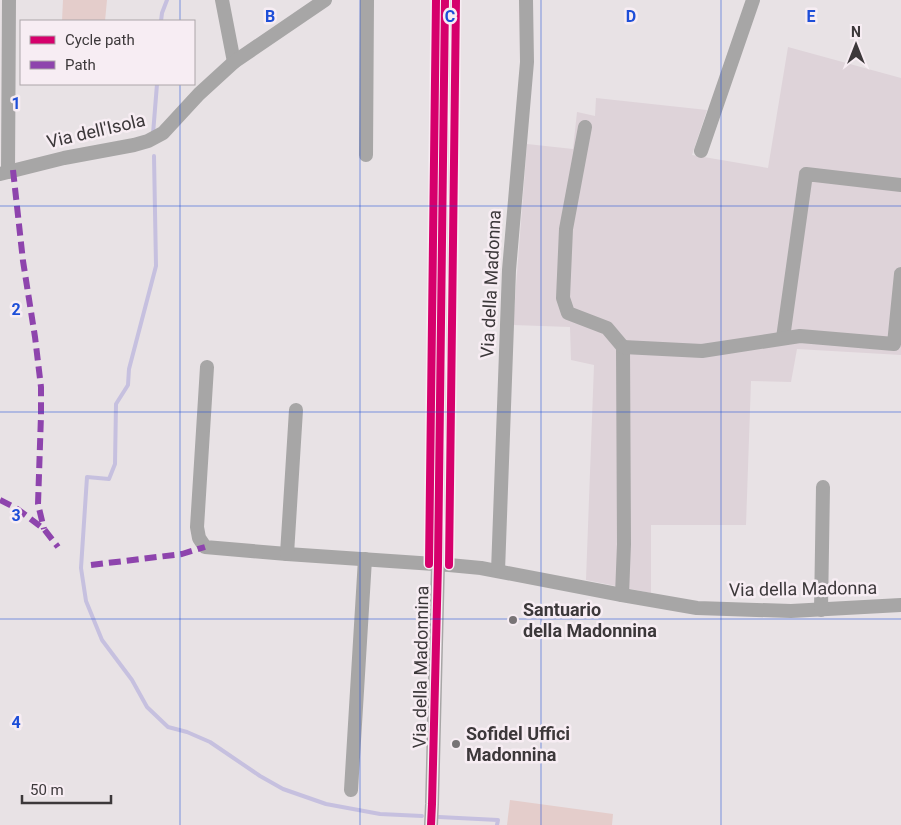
<svg xmlns="http://www.w3.org/2000/svg" width="901" height="825" viewBox="0 0 901 825" font-family="Roboto,sans-serif">
	<style>
		.built { fill: #ded3d9 }
		.green { fill: #e4cdcb }
		.lines { fill: none; stroke-linecap: round; stroke-linejoin: round }
		.stream { stroke: #c6c0df; stroke-width: 4 }
		.minor { stroke: #a7a6a6; stroke-width: 14 }
		.quiet { stroke: #8e44ad; stroke-width: 6; stroke-dasharray: 12 6; stroke-linecap: butt }
		.cycleway-casing { stroke: #f7edf3; stroke-width: 11 }
		.cycleway { stroke: #d6006c; stroke-width: 8 }
		.grid { fill: none; stroke: #1d4ed8; stroke-width: 1; stroke-opacity: 0.55 }
		.poi-dot { fill: #787476; stroke: #f7edf3; stroke-width: 2 }
		.labels { text-anchor: middle; stroke-width: 5; stroke-linejoin: round; paint-order: stroke }
		.street-label { font-size: 18px; fill: #3c383a; stroke: #f7edf3 }
		.poi-label { font-size: 18px; font-weight: bold; fill: #3c383a; stroke: #f7edf3; text-anchor: start }
		.grid-label { font-size: 16px; text-anchor: middle; font-weight: bold; fill: #1d4ed8; stroke: #f7edf3; stroke-width: 5; stroke-linejoin: round; paint-order: stroke }
	</style>
	<rect width="100%" height="100%" fill="#e8e2e5"/>
	<!-- built -->
	<path class="built" d="M788,47L901,78V355L797,349L791,382L751,381L746,525H651V593L586,580L594,365L571,360L570,327L513,325L527,144L573,149L577,112L595,116L596,98L707,110L692,155L768,168Z"/>
	<!-- green -->
	<g class="green">
		<path d="M63,0H107L105,21H62Z"/>
		<path d="M510,800L613,814L612,825H507Z"/>
	</g>
	<g class="lines">
		<!-- stream -->
		<g class="stream">
			<path d="M161,21L162,13L167,0"/>
			<path d="M153,134L157,84"/>
			<path d="M154,156L156,266L129,369L128,385L116,404L115,464L109,479L87,477L81,568L86,601L102,640L132,680L147,707L168,727L187,732L210,742L260,776L283,789L326,804L380,814L422,816"/>
			<path d="M439,817L498,820L497,825"/>
		</g>
		<!-- minor -->
		<g class="minor">
			<path d="M222,0L234,62"/>
			<path d="M585,127L566,229L563,298L568,313L607,328L623,347L624,544L622,595"/>
			<path d="M701,151L753,0"/>
			<path d="M366,155L367,0"/>
			<path d="M8,172L9,0"/>
			<path d="M0,174L64,158L134,145L148,141L163,133L199,94L234,62L325,0"/>
			<path d="M783,338L806,174L901,185"/>
			<path d="M623,347L702,351L800,336L894,344L901,274"/>
			<path d="M207,367L197,527L199,538L205,547L287,554L449,565L481,568L622,595L697,608L791,611L901,605"/>
			<path d="M287,554L296,410"/>
			<path d="M498,571L509,270L527,62L526,0"/>
			<path d="M821,610L823,487"/>
			<path d="M351,790L365,559"/>
			<path d="M431,825L432,804L438,564L445,0"/>
		</g>
		<!-- quiet -->
		<g class="quiet">
			<path d="M13,170L23,261L35,337L41,387V415L38,504L44,529"/>
			<path d="M0,500L16,508L44,529L58,547"/>
			<path d="M91,565L182,554L205,547"/>
		</g>
		<!-- cycleway casing -->
		<g class="cycleway-casing">
			<g id="cycleway">
				<path d="M429,564L436,0"/>
				<path d="M449,565L456,0"/>
				<path d="M431,825L432,804L438,564L445,0"/>
			</g>
		</g>
		<!-- cycleway -->
		<use href="#cycleway" class="cycleway"/>
	</g>
	<!-- grid -->
	<path class="grid" d="M180,0V21M360,0V825M541,0V825M721,0V825M180,84V825M0,206H901M0,412H901M0,619H901"/>
	<!-- markers -->
	<g class="poi-dot">
		<circle cx="513" cy="620" r="5"/>
		<circle cx="456" cy="744" r="5"/>
	</g>
	<g class="labels">
		<!-- street labels -->
		<g class="street-label">
			<text transform="translate(96 131) rotate(-13)" y="6">Via dell'Isola</text>
			<text transform="translate(491 284) rotate(-87)" y="6">Via della Madonna</text>
			<text transform="translate(803 589) rotate(-1)" y="6">Via della Madonna</text>
			<text transform="translate(421 667) rotate(-89)" y="6">Via della Madonnina</text>
		</g>
		<!-- poi labels -->
		<g class="poi-label">
			<text x="523" y="616">Santuario<tspan x="523" dy="21">della Madonnina</tspan></text>
			<text x="466" y="740">Sofidel Uffici<tspan x="466" dy="21">Madonnina</tspan></text>
		</g>
	</g>
	<g class="grid-label">
		<text x="270" y="22">B</text>
		<text x="450" y="22">C</text>
		<text x="631" y="22">D</text>
		<text x="811" y="22">E</text>
		<text x="16" y="109">1</text>
		<text x="16" y="315">2</text>
		<text x="16" y="521">3</text>
		<text x="16" y="728">4</text>
	</g>
	<!-- legend -->
	<rect x="20" y="20" width="175" height="65" fill="#f7edf3" stroke="#aca5a9"/>
	<rect x="30" y="36" width="25" height="8" fill="#d6006c" stroke="#aca5a9"/>
	<text x="65" y="45" font-size="15" fill="#3c383a">Cycle path</text>
	<rect x="30" y="61" width="25" height="8" fill="#8e44ad" stroke="#aca5a9"/>
	<text x="65" y="70" font-size="15" fill="#3c383a">Path</text>
	<!-- north arrow -->
	<g transform="translate(856 45)" stroke="#f7edf3" stroke-width="4" paint-order="stroke">
	<path d="M0-4L9 19L0 12L-9 19Z" fill="#3c383a"/>
	<text y="-8" font-size="14" font-weight="bold" text-anchor="middle" fill="#3c383a">N</text>
	</g>
	<!-- scale -->
	<path d="M22 795v8h89v-8" fill="none" stroke="#3c383a" stroke-width="2.5"/>
	<text x="30" y="795" font-size="15" fill="#3c383a" stroke="#f7edf3" stroke-width="4" paint-order="stroke">50 m</text>
</svg>
